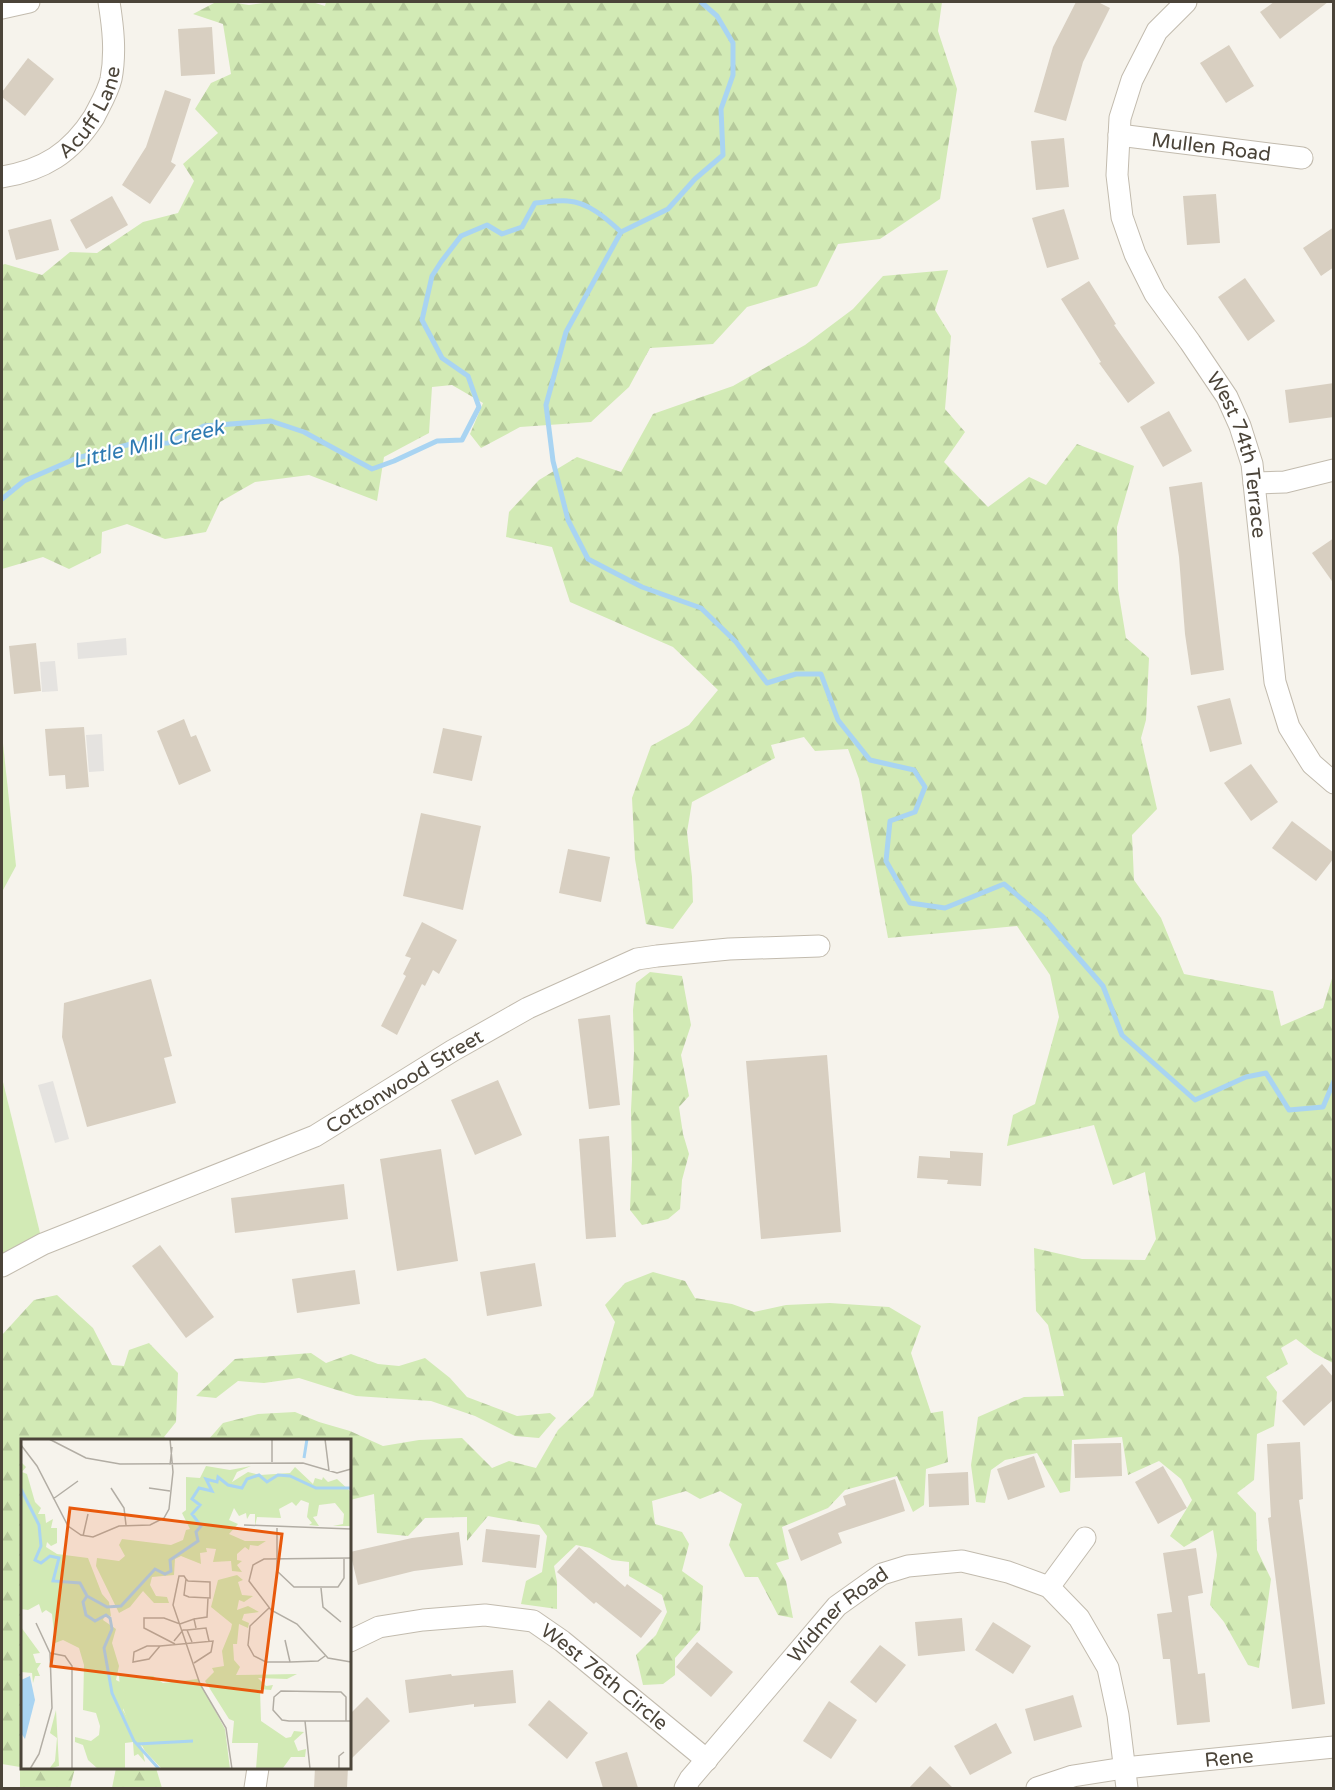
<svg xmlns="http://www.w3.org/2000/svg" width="1335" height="1790" viewBox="0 0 1335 1790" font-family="'Varela Round',sans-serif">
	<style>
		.green { fill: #d2eab5 }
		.forest { fill: url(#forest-firs) }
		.parking { fill: #e5e3e0 }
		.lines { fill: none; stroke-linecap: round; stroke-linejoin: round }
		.stream { stroke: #a9d4f2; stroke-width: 5 }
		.building { fill: #d8cfc1 }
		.minor-casing { stroke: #c2bbae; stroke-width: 23 }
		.minor { stroke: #fff; stroke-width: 21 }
		.labels { text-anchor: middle; stroke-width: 4.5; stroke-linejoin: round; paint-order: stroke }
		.street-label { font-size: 20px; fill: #4b4439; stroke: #fff }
		.water-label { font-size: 21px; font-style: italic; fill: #2e7ab2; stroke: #fff }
		.inset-river { fill: none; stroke: #a9d4f2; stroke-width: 3 }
		.inset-road { fill: none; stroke: #b2ada4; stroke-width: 1.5 }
		.view { fill: #e8590c; fill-opacity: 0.15; stroke: #e8590c; stroke-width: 3 }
		.inset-edge { fill: none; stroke: #4b4439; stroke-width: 3 }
	</style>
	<defs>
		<pattern id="forest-firs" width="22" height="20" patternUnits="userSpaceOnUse" patternTransform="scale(1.5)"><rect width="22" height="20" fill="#d2eab5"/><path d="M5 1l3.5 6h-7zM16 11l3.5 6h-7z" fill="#b6ca9c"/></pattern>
	</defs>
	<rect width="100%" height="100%" fill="#f6f3ec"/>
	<!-- green -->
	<g class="green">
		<path d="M2,734L16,866L2,892Z"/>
		<path d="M2,1078L41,1237L2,1261Z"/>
	</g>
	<!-- forest -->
	<g class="forest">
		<path d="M216,2H230L249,5L271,2H312L325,6L326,2H942L938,31L957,89L940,199L880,239L838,244L817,286L747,307L713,344L650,348L629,387L591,422L520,427L481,448L470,434L483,403L452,385L432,387L429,433L384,457L377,501L309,475L255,482L220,502L206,532L165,539L127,524L102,532L101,553L69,569L43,557L2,569V265L5,264L42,275L70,252L97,253L143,222L178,213L194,181L183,164L218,133L195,109L211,83L231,74L223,24L193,14Z"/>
		<path d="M948,270L935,310L951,336L945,409L965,432L944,462L988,507L1029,477L1046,485L1077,444L1134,466L1117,527L1118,589L1126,638L1149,658L1146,720L1141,738L1157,809L1132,835L1134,880L1161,918L1184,974L1273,991L1281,1026L1323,1008L1333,975V1363L1314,1353L1296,1339L1281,1348L1288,1364L1266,1377L1277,1392L1274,1426L1257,1434L1254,1480L1237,1493L1256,1513L1257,1550L1271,1579L1259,1668L1248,1665L1224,1622L1210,1605L1217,1555L1213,1530L1184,1547L1170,1536L1192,1500L1181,1479L1159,1461L1128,1475L1122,1437L1072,1440L1070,1491L1060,1493L1037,1453L1005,1460L991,1470L985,1503L976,1502L971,1465L978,1417L1024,1397L1064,1396L1048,1325L1036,1311L1034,1248L1082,1259L1145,1260L1156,1239L1145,1172L1113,1185L1094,1125L1007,1146L1013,1115L1035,1104L1059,1017L1050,975L1017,926L888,938L859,779L848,749L815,751L804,737L771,745L775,758L692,802L687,832L692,877L693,902L673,929L646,924L635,859L632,798L651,746L689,725L718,690L673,647L570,602L552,547L506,537L509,512L539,480L577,457L621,472L653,414L733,386L805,345L853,309L883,276Z"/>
		<path d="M650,972L682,976L691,1025L681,1055L689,1096L679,1107L683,1134L689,1154L682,1180L680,1209L668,1219L642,1225L630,1210L632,1160L631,1110L634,1052L633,1010L636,983Z"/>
		<path d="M653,1272L685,1281L695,1298L732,1304L754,1312L786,1305L830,1303L889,1307L921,1326L911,1353L931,1413L943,1411L948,1462L926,1469L924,1505L913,1512L897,1476L845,1490L828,1508L782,1527L789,1559L776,1563L786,1581L793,1618L778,1615L758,1577H745L729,1545L742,1504L720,1491L700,1499L686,1491L652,1501L655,1524L682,1532L689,1544L682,1571L703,1586L700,1630L675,1658V1675L663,1684L643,1685L636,1655L656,1635L667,1612L662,1595L629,1576V1562L612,1560L590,1548L576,1545L554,1566L557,1582V1609L521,1604L526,1581L542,1572L547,1536L539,1525L488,1516L467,1541V1517L425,1518L408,1536L377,1533L374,1494L350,1500V1440H208L223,1423L258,1414L295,1412L319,1422L350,1431L383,1446L419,1440L462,1438L492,1468L509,1461L536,1468L558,1430L593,1396L615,1322L605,1305L625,1283Z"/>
		<path d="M57,1295L93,1328L112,1365L124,1366L129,1350L149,1343L178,1373L176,1422L164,1437L169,1440H22V1768H75L70,1788H20V1767L2,1764V1335L34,1300Z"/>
		<path d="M311,1353L326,1363L351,1354L378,1364L399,1366L425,1358L450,1378L467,1397L517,1416L550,1413L556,1418L539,1438L515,1436L475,1416L431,1401L356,1396L299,1378L264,1383L238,1381L216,1398L196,1396L235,1359Z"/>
		<path d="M116,1768H156L162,1788H112Z"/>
	</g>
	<!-- parking -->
	<g class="parking">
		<path d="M126,638L127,655L78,659L77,643Z"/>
		<path d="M55,661L58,691L42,692L40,662Z"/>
		<path d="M102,734L104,771L89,772L86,735Z"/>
		<path d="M53,1081L69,1139L55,1143L38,1085Z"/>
	</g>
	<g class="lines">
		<!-- stream -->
		<g class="stream">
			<path d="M621,232L566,332L546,405L553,461L568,520L588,559L642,587L701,608L736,642L767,683L796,674H821L838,720L870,760L914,770L925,787L915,812L890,821L886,861L910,903L945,908L1004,884L1043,917L1103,986L1122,1035L1195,1100L1246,1077L1266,1073L1289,1110L1323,1107L1334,1081"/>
			<path d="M2,499L24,481L77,458L131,444L168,443L204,426L271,421L304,432L372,469L394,461L437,441L462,440L479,407L468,376L442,358L422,320L432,276L441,262L461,236L487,225L502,234L522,227L535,203C546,202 558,200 568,201C588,202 607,219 621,232L668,209L695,179L723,155L721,109L733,75V43L717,16L701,2"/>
		</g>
	</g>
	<!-- building -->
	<g class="building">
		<path d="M1076,2H1098L1110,8L1083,62L1066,121L1034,112L1053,47Z"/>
		<path d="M1274,2H1328L1280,39L1260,12Z"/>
		<path d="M212,27L215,74L181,76L178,29Z"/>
		<path d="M1229,45L1254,86L1226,103L1200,63Z"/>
		<path d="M28,58L54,79L25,116L2,97V92Z"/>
		<path d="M165,90L191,99L171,162L176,165L150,204L122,185L146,147Z"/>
		<path d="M1064,138L1069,187L1036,190L1031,141Z"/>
		<path d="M1216,194L1220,243L1187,245L1183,196Z"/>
		<path d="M112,196L128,225L86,249L70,220Z"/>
		<path d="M1064,209L1079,259L1047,268L1032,218Z"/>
		<path d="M51,219L59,250L16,260L8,230Z"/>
		<path d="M1334,227V267L1321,276L1303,248Z"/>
		<path d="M1245,278L1275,321L1248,341L1218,297Z"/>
		<path d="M1089,281L1116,324L1114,325L1155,383L1128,403L1099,363L1101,362L1061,299Z"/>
		<path d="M1334,383V417L1289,423L1285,390Z"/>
		<path d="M1169,411L1192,451L1163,467L1140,427Z"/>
		<path d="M1202,482L1224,670L1191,675L1185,634L1179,557L1169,487Z"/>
		<path d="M1334,538V584L1312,553Z"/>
		<path d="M36,643L41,691L14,694L9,646Z"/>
		<path d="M1230,698L1242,744L1210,752L1197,706Z"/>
		<path d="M184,719L191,737L196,735L211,771L179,785L157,731Z"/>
		<path d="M84,727L89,787L66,789L65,775L49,776L45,729Z"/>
		<path d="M443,728L482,736L472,781L433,773Z"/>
		<path d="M1251,764L1278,802L1251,821L1224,783Z"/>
		<path d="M421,813L481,826L463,910L403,896Z"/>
		<path d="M1292,821L1334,853V858L1316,881L1272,848Z"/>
		<path d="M568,849L610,857L601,902L559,893Z"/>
		<path d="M422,922L457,940L439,974L433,970L425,986L422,984L397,1035L381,1026L406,976L403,974L411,958L405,956Z"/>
		<path d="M151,979L172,1056L164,1058L176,1103L87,1127L62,1037L64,1003Z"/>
		<path d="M610,1015L620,1105L589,1109L578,1019Z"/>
		<path d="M827,1055L841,1232L761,1239L746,1061Z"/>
		<path d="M498,1080L522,1135L475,1155L451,1100Z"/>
		<path d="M609,1136L616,1237L586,1239L579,1139Z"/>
		<path d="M441,1149L458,1261L397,1271L380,1159Z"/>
		<path d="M950,1151L983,1153L981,1186L947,1184L948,1180L917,1178L919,1156L950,1158Z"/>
		<path d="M344,1184L348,1219L235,1233L231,1198Z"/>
		<path d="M160,1245L214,1317L186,1338L132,1266Z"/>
		<path d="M535,1263L542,1306L487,1316L480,1272Z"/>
		<path d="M355,1270L360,1304L297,1313L292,1279Z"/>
		<path d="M1322,1364L1334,1378V1399L1304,1426L1282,1401Z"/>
		<path d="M1300,1442L1303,1499L1299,1500L1325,1704L1292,1709L1268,1518L1271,1517L1267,1444Z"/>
		<path d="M1121,1443L1122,1476L1075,1478L1074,1444Z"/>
		<path d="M1034,1456L1045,1487L1008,1500L997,1469Z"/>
		<path d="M1163,1466L1187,1508L1158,1524L1135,1482Z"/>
		<path d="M968,1472L969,1505L929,1507L928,1474Z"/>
		<path d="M895,1479L905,1511L838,1533L842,1543L801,1561L788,1530L846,1505L843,1496Z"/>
		<path d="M486,1529L540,1535L536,1568L482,1562Z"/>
		<path d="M459,1532L463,1565L414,1571L358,1585L350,1552L412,1538Z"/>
		<path d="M579,1547L625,1587L627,1584L662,1611L641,1638L596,1602L594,1604L557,1572Z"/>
		<path d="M1196,1548L1203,1593L1188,1596L1198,1674L1205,1673L1210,1722L1177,1725L1170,1659H1163L1157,1614L1172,1612L1163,1553Z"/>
		<path d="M962,1618L965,1651L918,1656L915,1622Z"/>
		<path d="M993,1622L1031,1646L1013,1674L975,1650Z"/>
		<path d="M697,1642L733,1672L711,1697L676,1667Z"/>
		<path d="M880,1645L906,1665L876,1703L850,1682Z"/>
		<path d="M513,1670L516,1703L474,1707V1704L409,1713L405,1680L451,1674L452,1676Z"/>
		<path d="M1073,1695L1082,1727L1034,1741L1025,1709Z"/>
		<path d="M367,1697L390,1721L350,1760V1714Z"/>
		<path d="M549,1700L588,1733L567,1759L528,1725Z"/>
		<path d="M829,1701L857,1720L831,1759L803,1741Z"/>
		<path d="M996,1723L1012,1753L970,1775L954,1746Z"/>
		<path d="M627,1752L638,1788H603L595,1762Z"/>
		<path d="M930,1766L953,1788H909Z"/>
		<path d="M315,1767H348L347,1788H314Z"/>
	</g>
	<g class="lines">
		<!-- minor casing -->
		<g class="minor-casing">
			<g id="minor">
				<path id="s1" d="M1186,2L1157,31L1132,80L1120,118L1117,175L1122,217L1135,254L1155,294L1190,342L1227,397L1240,426L1252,464L1275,682L1289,727L1312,764L1334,783"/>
				<path d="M2,8L29,2"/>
				<path id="s2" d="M1119,135L1302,158"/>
				<path id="s3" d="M2,177C44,170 71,153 94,117C100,105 108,92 111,79C116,53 113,27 109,2"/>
				<path d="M1254,483L1285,482L1334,470"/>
				<path id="s4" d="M2,1266L43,1244L315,1136L452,1051L528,1008L637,959L657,956L729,949L819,946"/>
				<path d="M1049,1587L1085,1538"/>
				<path id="s5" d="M350,1641L379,1627L423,1620L485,1615L533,1621L562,1641L707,1760"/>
				<path d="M255,1788L258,1768"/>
				<path id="s6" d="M685,1788L690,1779L837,1606L882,1574L908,1566L962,1561L1008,1572L1049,1587L1079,1618L1108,1668L1118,1715L1127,1788"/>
				<path id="s7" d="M1037,1788L1073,1776L1124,1768L1334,1747"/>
			</g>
		</g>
		<!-- minor -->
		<use href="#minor" class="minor"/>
	</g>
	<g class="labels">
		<!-- street labels -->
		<g class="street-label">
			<text dy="7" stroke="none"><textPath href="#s3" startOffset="116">Acuff Lane</textPath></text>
			<text dy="7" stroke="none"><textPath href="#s2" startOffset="93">Mullen Road</textPath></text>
			<text dy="7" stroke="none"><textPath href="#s1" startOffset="504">West 74th Terrace</textPath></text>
			<text dy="7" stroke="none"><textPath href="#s4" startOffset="444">Cottonwood Street</textPath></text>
			<text dy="7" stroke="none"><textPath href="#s6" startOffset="232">Widmer Road</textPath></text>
			<text dy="7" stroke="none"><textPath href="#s5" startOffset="278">West 76th Circle</textPath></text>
			<text dy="7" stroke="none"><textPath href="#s7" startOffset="195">Rene</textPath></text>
		</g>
		<!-- water labels -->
		<g class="water-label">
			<text transform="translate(148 444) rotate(-13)" y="7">Little Mill Creek</text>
		</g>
	</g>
	<!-- overview -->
	<g transform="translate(21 1439)">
		<rect width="330" height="330" fill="#f6f3ec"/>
		<path d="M98,237H132L142,244L177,240L204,290L209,330H141L124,312L106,279L100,264Z" fill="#d2eab5"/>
		<path d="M1,24L5,28L1,33L6,35L14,63L20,69L17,75H24L25,84L32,80L30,89H36V104L30,107L26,103L25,108L36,115L67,119L81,155L88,163L90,177L84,176L82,181L95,190L91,204L98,227L95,241L101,244V253L105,254L102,271L119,300L124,323L117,315L113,317L112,303L104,304V330H77L67,321L62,306L54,303V298L70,302L78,296L79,287L75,274L62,271L63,226L58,209L42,201L34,204L31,175L25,171L21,174L18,165L7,171L0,170ZM185,27L209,31L230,27L216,33L211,43L227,33L239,36L269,34L274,28L292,45L294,39L301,41L302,38L307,43L316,40L330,53V87H312L322,85L323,75L314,64L298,66L296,77L292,78L298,87L288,86L291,84L286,78L288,64L280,61L275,67L271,63L258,70L260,79L236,78L234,87V75H229L226,80L225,74L218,77L213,69L208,81L217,85L208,95L224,102H245L237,107L229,106L228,111L224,108L216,115V121L221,122L216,126L221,133L211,132L210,122L192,123L195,110L185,109L186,113L179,114L180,125L160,117L154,120L153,136L131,138L129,146L135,157L146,158L148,164H133L122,152L109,168L98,174L75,127L76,119L98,122L104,117L98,106L101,100L150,106L162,101L165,91L169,90L161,74L165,71V38L179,39ZM216,136L222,141L217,143L221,156L232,157L223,163L218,161L216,171L227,167L238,173L223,175L221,181L228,184L227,189L218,185L216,205H212L213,221L219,228L215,236L276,235L266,240L237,239L245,247L252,246L250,251L239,250L240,282L265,299L270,298L273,292L283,293L273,302L277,312L285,310L284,318H270L262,329L235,330L237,304H211L213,282L208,280L184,242L193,233L191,229L203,227L201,212L210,190L211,185L190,168L197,141ZM0,188L19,214L12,215L15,224H20L16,230L19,237H14L12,244L11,234L0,233ZM35,271L38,327L28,330L34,322L36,299L29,294Z" fill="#d2eab5"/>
		<path d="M9,237L14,261L4,300L0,294V241Z" fill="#a9d4f2"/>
		<path class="inset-river" d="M283,19L286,0M0,50L18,86L20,107L14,121L20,124L29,117L38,119L32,142L59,144L66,157L62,163L65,176L74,182L85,176L89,179L91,190L83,209L91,254L113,302L138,330M66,157L86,168L100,167L134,130L144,135L150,132L149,121L177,102L175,93L180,87L171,75L179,66L171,60L178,49L191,52L185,40L196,43L197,38L207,46L221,49L226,40L238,36L246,43L257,36L269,37L295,49H330M116,305L172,302"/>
		<path class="inset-road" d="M28,0L65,19L99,25L282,24L316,34L330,30M304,0L308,32M0,6L16,27L47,87L60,96L72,98L98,87L129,86L143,79L148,70L152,33L149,0M251,23V0M149,26L151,8M90,49L103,69L105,86M128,49L149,52M32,60L57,42M223,86L330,90M256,89V132L273,148H317L323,139V119M62,97L67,75M330,119L243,120L232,126L228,142L250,171L276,185L307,219L330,223M165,140L163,156L168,158L189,159V143L167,142L165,140L163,137H158L152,166L179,245L205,289L211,330M300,149L302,168L320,183M248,169L229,187L227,206L233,217L245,223H269L297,222L304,217M173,180L186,178L187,159M166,191L185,189L188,202M264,201L269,223M153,202L162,191H166L171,203M154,205L123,189V179H143L159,185L173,180L175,189M126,207H139L128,220L112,223L113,213ZM139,207L192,202L190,213L173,224M29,214L44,217L51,227V330M284,282L289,330M325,282V258L320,253L260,252L253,258L252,271L261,281L268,282H330M9,330L18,315L31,269L29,214L15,184M318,330V317L323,313"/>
		<path class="view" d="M49,69L261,95L241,253L30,227Z"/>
		<rect width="330" height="330" class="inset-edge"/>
	</g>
	<!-- border -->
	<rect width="1335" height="1790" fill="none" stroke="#4b4439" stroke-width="6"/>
</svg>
